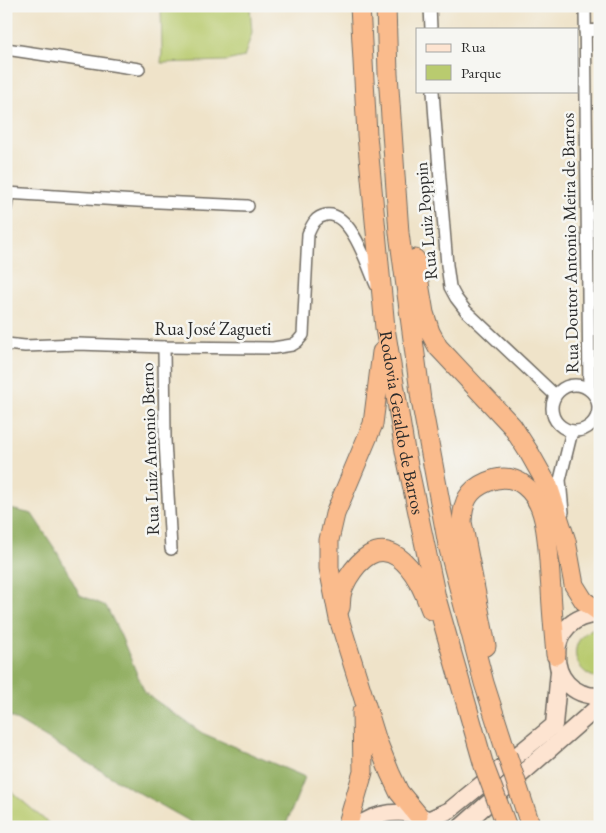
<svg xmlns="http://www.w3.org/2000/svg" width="606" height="833" viewBox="0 0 606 833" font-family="'EB Garamond',serif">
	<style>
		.green { fill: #b9cb6f; stroke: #727b4d }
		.forest { fill: #92af62; stroke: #5e6d46 }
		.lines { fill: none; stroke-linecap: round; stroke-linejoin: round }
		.minor-casing { stroke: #706b62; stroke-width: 14 }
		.secondary-casing { stroke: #706b62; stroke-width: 19 }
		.trunk-casing { stroke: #706b62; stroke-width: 21 }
		.minor { stroke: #fff; stroke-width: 11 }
		.secondary { stroke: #fde4d1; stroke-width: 16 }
		.trunk { stroke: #fabb8c; stroke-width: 19 }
		.trunk-bridge-casing { stroke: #706b62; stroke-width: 21; stroke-linecap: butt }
		.trunk-bridge { stroke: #fabb8c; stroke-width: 19 }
		.labels { text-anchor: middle; stroke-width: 5; stroke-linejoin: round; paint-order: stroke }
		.street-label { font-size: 18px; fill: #2b2b2b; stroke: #f6f6f2 }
	</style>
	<rect width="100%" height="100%" fill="#f6f6f2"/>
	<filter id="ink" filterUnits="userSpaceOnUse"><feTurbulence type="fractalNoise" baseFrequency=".02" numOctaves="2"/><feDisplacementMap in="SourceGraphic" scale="10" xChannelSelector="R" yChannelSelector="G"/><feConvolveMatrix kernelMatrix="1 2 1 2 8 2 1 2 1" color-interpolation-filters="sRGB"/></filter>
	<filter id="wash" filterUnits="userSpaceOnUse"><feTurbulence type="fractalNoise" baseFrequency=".0096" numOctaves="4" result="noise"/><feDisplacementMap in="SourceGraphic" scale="20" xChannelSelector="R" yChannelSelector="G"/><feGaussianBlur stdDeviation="1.12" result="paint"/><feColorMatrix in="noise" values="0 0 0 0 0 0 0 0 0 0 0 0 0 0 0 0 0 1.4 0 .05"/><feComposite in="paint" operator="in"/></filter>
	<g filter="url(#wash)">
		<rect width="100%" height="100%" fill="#efe3c9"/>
		<!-- green -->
		<g class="green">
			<path d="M161,6H250L252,33L244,57L226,61L161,63L162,52Z"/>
			<path d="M597,627H600V679C569,672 567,637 597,627Z"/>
			<path d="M6,787L53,827H6Z"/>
			<path d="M394,822L412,824L418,827H374Z"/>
		</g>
		<!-- forest -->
		<path class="forest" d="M6,508L32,514L57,552L80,595L106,606L121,636L145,693L202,733L305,777L285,827H200L118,781L6,714Z"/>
	</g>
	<g filter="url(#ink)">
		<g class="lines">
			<!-- minor casing -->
			<g class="minor-casing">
				<g id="minor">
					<path d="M430,6L431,29"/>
					<path d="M585,6L589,389"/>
					<path d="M585,31L600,30"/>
					<path d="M6,49L139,69"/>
					<path d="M433,91L435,119L447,265L450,287L456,298L466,311L555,395"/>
					<path d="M6,193L137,201L248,206"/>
					<path d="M6,208L8,193"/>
					<path d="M6,344L25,346L78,344L164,347L273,348L292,345L297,342L303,335L308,234C312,225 315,217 326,215C351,211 368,267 376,285"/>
					<path d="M164,347L165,440L171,549"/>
					<circle cx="575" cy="408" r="23"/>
					<path d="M563,512L560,480L572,431"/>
				</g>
			</g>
			<!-- secondary casing -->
			<g class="secondary-casing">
				<g id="secondary">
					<path d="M600,615C544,612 541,697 600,696"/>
					<path d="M428,820L450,810L554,725L559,671"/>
					<path d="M357,827C376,811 403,809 425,818"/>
					<path d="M461,827L600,705"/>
				</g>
			</g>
			<!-- trunk casing -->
			<g class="trunk-casing">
				<g id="trunk">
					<path id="s1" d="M360,6L367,135L385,328L405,451L436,598L484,766"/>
					<path d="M386,6L388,74L399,233L421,400L448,545L484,683L507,755"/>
					<path d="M415,259L424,313L430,332L438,347L512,426L530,454L548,486L566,541L574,585L584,601L600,612"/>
					<path d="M382,352L373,424L335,514L329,540V568L339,619L377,741L390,773L399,792L418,815"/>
					<path d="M340,608C341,603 340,597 342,592C343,587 346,582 348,578C359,560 377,542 398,557C415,569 424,592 431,610"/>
					<path d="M486,646L462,522C463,502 468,490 487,482C517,469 538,492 544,520C549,543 549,567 551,589C552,611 554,633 556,655"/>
					<path d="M347,827L363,772L362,712"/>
				</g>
			</g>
			<!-- minor -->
			<use href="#minor" class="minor"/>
			<!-- secondary -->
			<use href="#secondary" class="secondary"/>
			<!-- trunk -->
			<use href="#trunk" class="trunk"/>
			<!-- trunk-bridge casing -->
			<g class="trunk-bridge-casing">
				<g id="trunk-bridge">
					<path d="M507,755L531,827"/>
					<path d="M484,766L507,827"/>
				</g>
			</g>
			<!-- trunk-bridge -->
			<use href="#trunk-bridge" class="trunk-bridge"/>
		</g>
	</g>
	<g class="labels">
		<!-- street labels -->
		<g class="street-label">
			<text transform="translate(426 221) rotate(-95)" y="6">Rua Luiz Poppin</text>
			<text transform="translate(570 243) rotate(-91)" y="6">Rua Doutor Antonio Meira de Barros</text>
			<text x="213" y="335">Rua José Zagueti</text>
			<text dy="6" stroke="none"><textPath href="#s1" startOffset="419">Rodovia Geraldo de Barros</textPath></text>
			<text transform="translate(150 449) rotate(-92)" y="6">Rua Luiz Antonio Berno</text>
		</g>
	</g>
	<!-- margin -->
	<rect width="606" height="833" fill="none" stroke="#f6f6f2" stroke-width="25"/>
	<!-- legend -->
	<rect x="416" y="28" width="162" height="65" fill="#f6f6f2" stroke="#a5a5a2"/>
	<rect x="426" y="44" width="25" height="8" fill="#fde4d1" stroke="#a5a5a2"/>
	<text x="461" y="52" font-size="15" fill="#2b2b2b">Rua</text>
	<rect x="426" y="65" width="25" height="15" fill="#b9cb6f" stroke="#a5a5a2"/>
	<text x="461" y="78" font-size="15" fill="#2b2b2b">Parque</text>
</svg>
